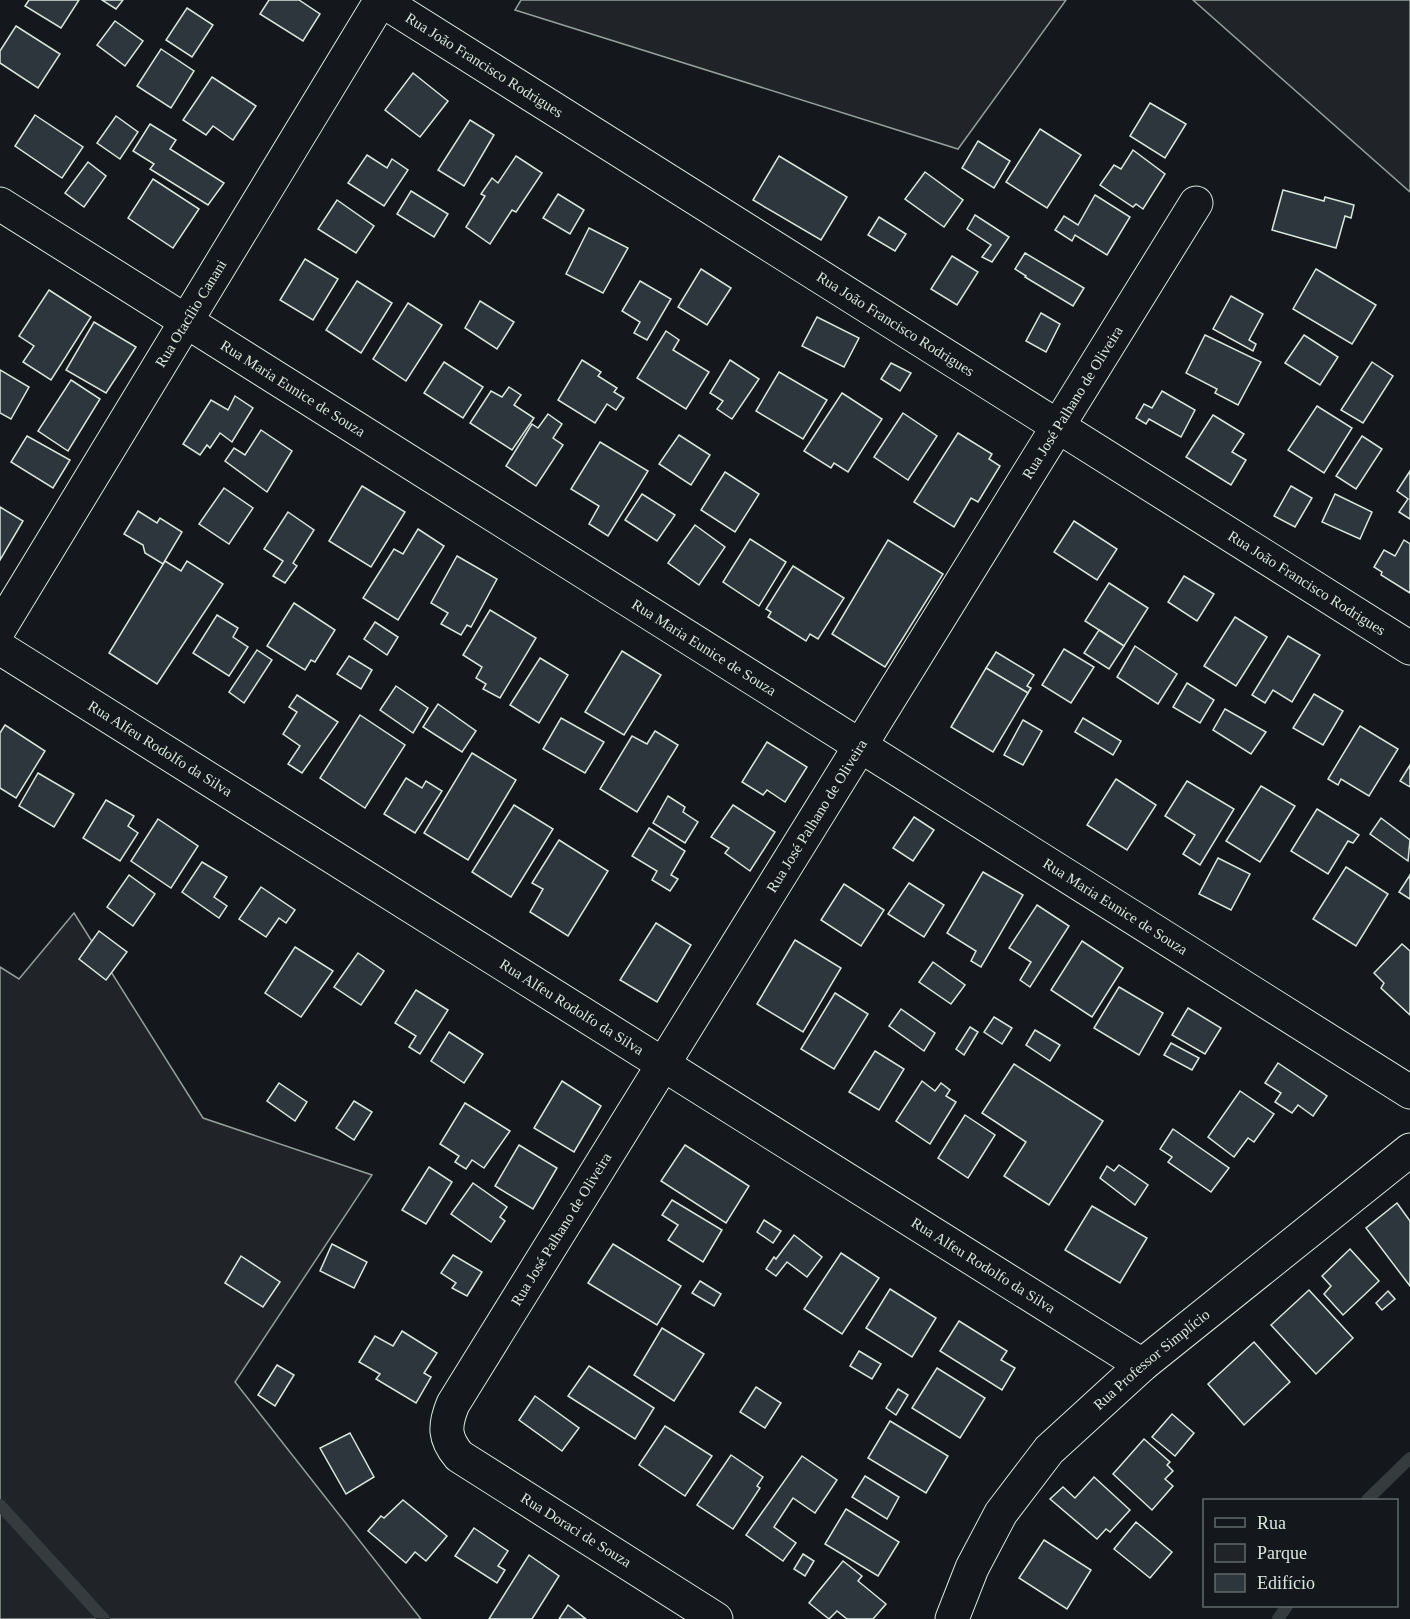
<svg xmlns="http://www.w3.org/2000/svg" width="1410" height="1619" viewBox="0 0 1410 1619" font-family="'Times New Roman',serif">
	<style>
		.green { fill: #202428; stroke: #939e99; stroke-width: 1.5 }
		.lines { fill: none; stroke-linecap: round; stroke-linejoin: round }
		.stream { stroke: #363b3e; stroke-width: 12 }
		.building { fill: #2c363c; stroke: #d8e6dc; stroke-width: 1.5 }
		.street-casing { stroke: #d8e6dc; stroke-width: 35 }
		.secondary-casing { stroke: #d8e6dc; stroke-width: 35 }
		.street { stroke: #14181c; stroke-width: 33 }
		.secondary { stroke: #14181c; stroke-width: 33 }
		.labels { text-anchor: middle; stroke-width: 4.5; stroke-linejoin: round; paint-order: stroke }
		.street-label { font-size: 15px; fill: #d8e6dc; stroke: #14181c }
	</style>
	<rect width="100%" height="100%" fill="#14181c"/>
	<!-- green -->
	<g class="green">
		<path d="M521,0H1066L958,149L515,10Z"/>
		<path d="M1193,0H1410V192Z"/>
		<path d="M74,913L203,1118L372,1175L235,1382L421,1619H0V967L19,979Z"/>
	</g>
	<g class="lines">
		<!-- stream -->
		<g class="stream">
			<path d="M1367,1500L1410,1458"/>
			<path d="M0,1505L104,1619"/>
			<path d="M1278,1619L1287,1606"/>
		</g>
	</g>
	<!-- building -->
	<g class="building">
		<path d="M29,0H79L61,28L25,6Z"/>
		<path d="M102,0H123L116,9Z"/>
		<path d="M269,0H299L320,14L303,41L260,14Z"/>
		<path d="M187,8L213,25L192,57L166,40Z"/>
		<path d="M115,21L143,41L125,66L97,45Z"/>
		<path d="M16,26L60,54L38,88L0,63V51Z"/>
		<path d="M161,49L194,71L171,108L137,86Z"/>
		<path d="M413,73L448,101L420,137L385,110Z"/>
		<path d="M212,77L256,106L233,140L213,126L206,135L183,120Z"/>
		<path d="M1150,103L1186,124L1165,158L1130,136Z"/>
		<path d="M35,115L83,147L62,178L15,146Z"/>
		<path d="M116,116L138,132L120,159L97,143Z"/>
		<path d="M470,120L494,135L464,186L438,170Z"/>
		<path d="M150,124L176,140L170,149L224,183L208,205L150,169L154,164L133,151Z"/>
		<path d="M1040,129L1081,155L1047,208L1006,182Z"/>
		<path d="M978,141L1010,161L994,188L962,168Z"/>
		<path d="M1133,150L1165,174L1143,209L1136,204L1133,207L1100,185L1114,165L1121,169Z"/>
		<path d="M367,155L387,168L392,159L408,170L384,206L348,183Z"/>
		<path d="M516,156L542,173L516,212L512,210L490,244L466,227L485,196L481,194L492,178L498,183Z"/>
		<path d="M779,156L847,197L821,240L753,200Z"/>
		<path d="M88,162L106,176L84,207L65,193Z"/>
		<path d="M925,172L963,200L944,227L905,199Z"/>
		<path d="M153,179L199,209L173,248L128,218Z"/>
		<path d="M1283,190L1324,201L1325,197L1354,205L1351,218L1345,216L1336,248L1272,230Z"/>
		<path d="M411,191L448,214L434,237L397,214Z"/>
		<path d="M558,194L584,210L570,234L543,218Z"/>
		<path d="M1095,195L1130,217L1107,255L1075,235L1072,241L1055,230L1064,216L1078,225Z"/>
		<path d="M337,200L374,226L356,253L318,229Z"/>
		<path d="M975,215L1009,237L992,262L982,257L991,245L967,229Z"/>
		<path d="M879,217L906,234L895,251L868,235Z"/>
		<path d="M589,228L628,248L603,293L566,274Z"/>
		<path d="M1025,253L1084,288L1073,306L1025,277L1026,276L1015,269Z"/>
		<path d="M952,256L978,272L957,305L931,289Z"/>
		<path d="M305,259L338,279L313,320L280,300Z"/>
		<path d="M701,269L731,288L707,325L678,307Z"/>
		<path d="M1316,269L1376,305L1352,344L1293,309Z"/>
		<path d="M357,281L392,303L361,353L326,330Z"/>
		<path d="M640,281L671,299L647,340L634,333L640,322L622,311Z"/>
		<path d="M49,290L91,317L51,380L23,362L34,346L19,336Z"/>
		<path d="M1231,296L1263,314L1249,340L1256,344L1253,351L1213,329Z"/>
		<path d="M480,301L514,322L497,349L465,328Z"/>
		<path d="M408,303L442,325L406,381L373,359Z"/>
		<path d="M1041,313L1060,324L1046,352L1026,341Z"/>
		<path d="M817,317L859,338L844,367L802,346Z"/>
		<path d="M94,322L136,347L106,393L66,370Z"/>
		<path d="M666,331L679,340L673,350L709,372L686,409L637,378Z"/>
		<path d="M1205,335L1261,362L1238,405L1215,393L1217,389L1186,373Z"/>
		<path d="M1304,335L1338,357L1320,385L1285,363Z"/>
		<path d="M582,360L601,372L598,376L617,388L614,392L624,398L616,410L607,404L595,423L558,400Z"/>
		<path d="M730,360L759,379L732,419L717,409L723,401L710,393Z"/>
		<path d="M444,362L483,387L463,418L424,393Z"/>
		<path d="M1372,362L1393,376L1363,423L1341,410Z"/>
		<path d="M891,363L911,373L900,391L881,379Z"/>
		<path d="M0,370L29,387L11,419L0,413Z"/>
		<path d="M779,372L827,400L803,439L756,411Z"/>
		<path d="M71,380L100,399L68,451L38,431Z"/>
		<path d="M509,387L521,395L514,405L534,418L512,450L470,423L491,391L502,397Z"/>
		<path d="M1162,391L1195,410L1181,437L1149,419L1146,424L1136,418L1144,404L1152,408Z"/>
		<path d="M842,393L882,419L848,472L834,463L831,468L804,451Z"/>
		<path d="M235,396L253,408L232,442L220,433L210,448L207,445L200,455L183,444L211,400L228,410Z"/>
		<path d="M1317,406L1352,428L1324,473L1288,450Z"/>
		<path d="M903,413L937,436L908,480L874,457Z"/>
		<path d="M548,414L562,424L553,438L563,445L536,486L506,466L532,424L538,428Z"/>
		<path d="M1213,415L1244,434L1232,452L1246,460L1231,485L1186,457Z"/>
		<path d="M261,430L292,451L267,492L225,461L234,448L245,455Z"/>
		<path d="M958,433L992,454L989,459L1000,466L978,502L971,498L954,527L914,502Z"/>
		<path d="M679,435L710,455L691,485L659,464Z"/>
		<path d="M27,436L70,460L53,488L11,462Z"/>
		<path d="M1362,436L1382,449L1356,489L1336,476Z"/>
		<path d="M600,442L648,471L608,536L589,524L599,506L571,489Z"/>
		<path d="M1410,471V519L1399,512L1408,499L1397,491Z"/>
		<path d="M725,472L759,494L735,532L701,510Z"/>
		<path d="M362,486L405,512L371,567L329,541Z"/>
		<path d="M1291,486L1312,498L1295,527L1274,516Z"/>
		<path d="M224,488L253,508L229,544L199,524Z"/>
		<path d="M642,494L675,515L657,541L625,520Z"/>
		<path d="M1335,494L1372,512L1360,539L1322,522Z"/>
		<path d="M0,507L23,521L0,560Z"/>
		<path d="M138,511L157,523L160,518L182,532L163,564L145,553L143,545L124,534Z"/>
		<path d="M288,512L314,530L293,563L297,566L285,583L273,576L283,561L264,549Z"/>
		<path d="M1074,521L1117,549L1097,580L1054,552Z"/>
		<path d="M695,525L725,547L699,585L668,563Z"/>
		<path d="M418,529L444,546L398,620L363,598L394,549L403,554Z"/>
		<path d="M750,539L786,562L759,606L723,582Z"/>
		<path d="M888,540L943,574L885,667L832,634Z"/>
		<path d="M1404,540L1410,544V593L1381,575L1382,572L1374,567L1384,550L1395,556Z"/>
		<path d="M457,556L497,579L471,627L467,625L461,635L441,624L448,613L431,603Z"/>
		<path d="M165,561L181,571L187,561L223,584L157,684L109,653Z"/>
		<path d="M793,566L844,598L818,639L810,634L806,641L768,617L771,612L766,609Z"/>
		<path d="M1184,576L1214,594L1197,621L1168,602Z"/>
		<path d="M1109,583L1148,608L1124,646L1085,621Z"/>
		<path d="M294,603L335,630L315,662L311,660L305,670L267,646Z"/>
		<path d="M490,610L536,638L500,698L483,689L486,684L476,678L482,667L463,655Z"/>
		<path d="M217,615L238,628L233,637L248,647L229,676L193,653Z"/>
		<path d="M1235,617L1267,637L1236,686L1204,666Z"/>
		<path d="M375,622L398,637L387,655L364,639Z"/>
		<path d="M1099,630L1124,646L1109,669L1084,653Z"/>
		<path d="M1288,636L1320,655L1292,702L1273,690L1265,703L1252,695Z"/>
		<path d="M1135,646L1177,674L1158,704L1117,677Z"/>
		<path d="M1064,649L1094,667L1071,703L1042,685Z"/>
		<path d="M257,650L272,660L244,703L229,692Z"/>
		<path d="M622,651L661,675L624,735L585,712Z"/>
		<path d="M996,652L1034,675L1027,686L1031,688L1028,693L986,668Z"/>
		<path d="M349,656L372,670L361,689L337,674Z"/>
		<path d="M540,658L568,675L539,723L510,705Z"/>
		<path d="M986,668L1028,693L993,752L951,727Z"/>
		<path d="M1187,683L1214,700L1200,723L1173,707Z"/>
		<path d="M396,686L428,708L413,733L380,710Z"/>
		<path d="M1314,694L1343,711L1323,745L1293,728Z"/>
		<path d="M297,695L338,722L302,773L288,764L300,746L283,734L297,712L289,707Z"/>
		<path d="M438,704L476,731L462,752L423,727Z"/>
		<path d="M1225,709L1266,732L1251,754L1213,730Z"/>
		<path d="M360,715L405,745L365,808L320,778Z"/>
		<path d="M561,718L604,742L585,773L543,749Z"/>
		<path d="M1083,718L1121,741L1113,755L1075,732Z"/>
		<path d="M1023,720L1042,731L1023,765L1004,755Z"/>
		<path d="M5,725L45,751L16,798L0,788V733Z"/>
		<path d="M1360,726L1398,749L1369,796L1341,779L1338,785L1328,779Z"/>
		<path d="M655,731L678,745L637,812L600,789L632,736L647,744Z"/>
		<path d="M767,742L807,767L785,802L767,790L763,795L742,782Z"/>
		<path d="M472,753L516,780L468,860L424,833Z"/>
		<path d="M1410,765V787L1400,781Z"/>
		<path d="M38,773L74,794L54,827L19,806Z"/>
		<path d="M406,778L422,788L426,781L442,791L415,833L384,814Z"/>
		<path d="M1116,779L1156,805L1127,850L1087,825Z"/>
		<path d="M1187,781L1234,809L1200,865L1183,854L1195,835L1165,816Z"/>
		<path d="M1261,786L1295,806L1260,862L1226,841Z"/>
		<path d="M668,796L685,807L683,812L698,822L685,843L653,823Z"/>
		<path d="M106,800L134,816L128,826L138,833L120,861L83,838Z"/>
		<path d="M514,805L553,829L511,897L472,872Z"/>
		<path d="M733,805L775,832L750,871L725,853L729,848L711,837Z"/>
		<path d="M1317,809L1359,835L1353,843L1348,841L1328,874L1291,851Z"/>
		<path d="M914,817L934,830L913,861L893,848Z"/>
		<path d="M1381,818L1410,840L1408,861L1370,834Z"/>
		<path d="M158,819L198,846L171,888L131,861Z"/>
		<path d="M649,828L685,851L671,875L678,879L670,891L652,880L657,871L632,856Z"/>
		<path d="M559,840L608,871L568,936L530,912L543,889L532,883Z"/>
		<path d="M1218,858L1250,874L1231,910L1199,894Z"/>
		<path d="M202,862L227,877L214,897L227,906L219,918L182,892Z"/>
		<path d="M1346,867L1388,894L1356,946L1313,919Z"/>
		<path d="M983,872L1023,895L981,967L971,961L976,951L947,933Z"/>
		<path d="M129,875L155,894L133,926L107,907Z"/>
		<path d="M1410,875V899L1399,892Z"/>
		<path d="M909,883L944,905L924,937L888,914Z"/>
		<path d="M844,884L884,910L861,946L821,920Z"/>
		<path d="M261,887L295,910L286,923L279,918L266,937L239,919Z"/>
		<path d="M1037,905L1069,926L1030,987L1020,980L1031,962L1009,948Z"/>
		<path d="M656,923L691,945L657,1002L620,980Z"/>
		<path d="M99,931L127,952L106,980L79,959Z"/>
		<path d="M795,940L841,968L803,1032L757,1004Z"/>
		<path d="M1082,941L1123,968L1092,1017L1051,990Z"/>
		<path d="M1402,944L1410,951V1015L1381,988L1384,983L1374,973Z"/>
		<path d="M295,947L333,971L301,1017L265,993Z"/>
		<path d="M358,953L384,971L361,1005L334,987Z"/>
		<path d="M933,962L965,985L951,1004L919,982Z"/>
		<path d="M1119,987L1163,1013L1139,1055L1094,1028Z"/>
		<path d="M416,990L448,1010L420,1054L409,1047L416,1036L395,1023Z"/>
		<path d="M835,993L868,1014L834,1069L801,1049Z"/>
		<path d="M1188,1008L1221,1028L1205,1054L1172,1035Z"/>
		<path d="M901,1009L935,1033L924,1051L889,1026Z"/>
		<path d="M994,1017L1012,1028L1002,1044L984,1032Z"/>
		<path d="M970,1027L978,1032L964,1055L956,1049Z"/>
		<path d="M1035,1030L1060,1045L1050,1061L1026,1045Z"/>
		<path d="M449,1032L483,1054L464,1083L431,1061Z"/>
		<path d="M1171,1043L1199,1058L1192,1070L1164,1055Z"/>
		<path d="M875,1051L904,1069L879,1110L849,1092Z"/>
		<path d="M1278,1063L1327,1096L1313,1116L1298,1105L1292,1113L1275,1102L1281,1093L1265,1083Z"/>
		<path d="M1014,1064L1103,1121L1049,1205L1004,1176L1026,1142L982,1113Z"/>
		<path d="M562,1081L601,1106L574,1152L534,1128Z"/>
		<path d="M922,1081L935,1091L941,1083L950,1090L946,1096L956,1102L930,1144L896,1121Z"/>
		<path d="M279,1083L307,1102L295,1121L267,1101Z"/>
		<path d="M1240,1091L1274,1114L1254,1142L1248,1138L1234,1157L1208,1137Z"/>
		<path d="M354,1101L372,1112L354,1140L336,1128Z"/>
		<path d="M465,1103L510,1131L484,1168L472,1160L466,1169L455,1162L459,1156L440,1144Z"/>
		<path d="M965,1115L995,1135L968,1178L938,1158Z"/>
		<path d="M1173,1129L1229,1168L1211,1192L1168,1162L1172,1157L1160,1149Z"/>
		<path d="M519,1145L557,1168L533,1209L495,1186Z"/>
		<path d="M685,1145L749,1186L726,1223L661,1181Z"/>
		<path d="M1119,1165L1148,1185L1135,1205L1100,1178L1107,1166L1114,1171Z"/>
		<path d="M429,1167L452,1182L426,1224L402,1210Z"/>
		<path d="M473,1183L507,1207L500,1217L505,1221L491,1242L451,1214Z"/>
		<path d="M672,1200L722,1230L703,1262L668,1240L678,1225L662,1215Z"/>
		<path d="M1397,1203L1410,1221V1286L1366,1228Z"/>
		<path d="M1092,1206L1147,1238L1120,1283L1065,1250Z"/>
		<path d="M764,1220L781,1231L773,1243L757,1232Z"/>
		<path d="M794,1235L822,1257L807,1277L787,1262L776,1276L766,1269L774,1257L776,1259Z"/>
		<path d="M332,1244L367,1262L354,1288L320,1271Z"/>
		<path d="M613,1244L681,1286L657,1325L588,1283Z"/>
		<path d="M1350,1249L1379,1281L1343,1315L1324,1294L1331,1286L1322,1276Z"/>
		<path d="M841,1253L879,1278L842,1334L804,1309Z"/>
		<path d="M453,1255L482,1272L467,1296L452,1288L456,1283L441,1273Z"/>
		<path d="M241,1256L280,1282L263,1307L225,1283Z"/>
		<path d="M700,1281L721,1294L714,1306L692,1293Z"/>
		<path d="M890,1289L936,1318L912,1357L866,1328Z"/>
		<path d="M1309,1290L1353,1338L1316,1374L1271,1325Z"/>
		<path d="M1388,1291L1395,1299L1382,1310L1376,1303Z"/>
		<path d="M959,1321L1007,1351L1001,1360L1015,1368L1002,1390L940,1351Z"/>
		<path d="M662,1328L704,1354L674,1401L634,1375Z"/>
		<path d="M402,1331L437,1353L424,1373L431,1377L416,1403L376,1379L380,1374L359,1362L375,1336L393,1346Z"/>
		<path d="M1254,1342L1290,1382L1244,1425L1208,1384Z"/>
		<path d="M859,1351L881,1364L872,1379L850,1366Z"/>
		<path d="M277,1365L294,1375L275,1406L258,1395Z"/>
		<path d="M589,1366L654,1408L635,1439L568,1396Z"/>
		<path d="M937,1368L985,1398L960,1438L912,1408Z"/>
		<path d="M756,1387L781,1403L765,1428L740,1412Z"/>
		<path d="M898,1389L908,1395L896,1415L886,1408Z"/>
		<path d="M535,1396L579,1428L562,1451L519,1420Z"/>
		<path d="M1172,1414L1194,1433L1175,1456L1152,1437Z"/>
		<path d="M890,1421L948,1456L926,1493L868,1458Z"/>
		<path d="M665,1426L712,1456L685,1496L639,1465Z"/>
		<path d="M350,1433L374,1477L346,1494L320,1448Z"/>
		<path d="M1144,1439L1170,1462L1167,1465L1173,1471L1165,1479L1173,1486L1152,1510L1113,1474Z"/>
		<path d="M731,1455L763,1477L757,1486L760,1488L733,1529L697,1505Z"/>
		<path d="M802,1456L837,1480L815,1513L793,1498L774,1527L796,1543L783,1561L746,1535Z"/>
		<path d="M865,1476L899,1497L887,1519L852,1497Z"/>
		<path d="M1094,1477L1130,1510L1110,1532L1106,1529L1097,1539L1050,1499L1063,1487L1075,1498Z"/>
		<path d="M403,1500L447,1536L426,1561L415,1552L406,1563L368,1531L381,1516L384,1518Z"/>
		<path d="M846,1509L899,1542L878,1576L825,1544Z"/>
		<path d="M1136,1522L1172,1552L1150,1578L1114,1549Z"/>
		<path d="M474,1528L508,1551L498,1566L505,1570L497,1583L455,1556Z"/>
		<path d="M1044,1540L1091,1570L1067,1609L1019,1578Z"/>
		<path d="M803,1554L814,1561L805,1576L794,1569Z"/>
		<path d="M529,1555L559,1576L532,1619H489Z"/>
		<path d="M843,1561L862,1576L858,1581L886,1604L873,1619H847L837,1611L829,1619L809,1603Z"/>
		<path d="M568,1605L586,1619H559Z"/>
	</g>
	<g class="lines">
		<!-- street casing -->
		<g class="street-casing">
			<g id="street">
				<path id="s1" d="M381,0L1410,648"/>
				<path id="s2" d="M0,204L1410,1092"/>
				<path id="s3" d="M0,628L381,0"/>
				<path id="s4" d="M716,1619L459,1456C444,1438 444,1426 453,1404L1196,203"/>
			</g>
		</g>
		<!-- secondary casing -->
		<g class="secondary-casing">
			<g id="secondary">
				<path id="s5" d="M0,648L1142,1365"/>
				<path id="s6" d="M952,1619L972,1568L1001,1513L1049,1450L1142,1365L1410,1150"/>
			</g>
		</g>
		<!-- street -->
		<use href="#street" class="street"/>
		<!-- secondary -->
		<use href="#secondary" class="secondary"/>
	</g>
	<g class="labels">
		<!-- street labels -->
		<g class="street-label">
			<text dy="5" stroke="none"><textPath href="#s1" startOffset="122">Rua João Francisco Rodrigues</textPath></text>
			<text dy="5" stroke="none"><textPath href="#s3" startOffset="368">Rua Otacílio Canani</textPath></text>
			<text dy="5" stroke="none"><textPath href="#s1" startOffset="608">Rua João Francisco Rodrigues</textPath></text>
			<text dy="5" stroke="none"><textPath href="#s2" startOffset="346">Rua Maria Eunice de Souza</textPath></text>
			<text dy="5" stroke="none"><textPath href="#s4" startOffset="1538">Rua José Palhano de Oliveira</textPath></text>
			<text dy="5" stroke="none"><textPath href="#s1" startOffset="1094">Rua João Francisco Rodrigues</textPath></text>
			<text dy="5" stroke="none"><textPath href="#s2" startOffset="832">Rua Maria Eunice de Souza</textPath></text>
			<text dy="5" stroke="none"><textPath href="#s5" startOffset="189">Rua Alfeu Rodolfo da Silva</textPath></text>
			<text dy="5" stroke="none"><textPath href="#s4" startOffset="1052">Rua José Palhano de Oliveira</textPath></text>
			<text dy="5" stroke="none"><textPath href="#s2" startOffset="1318">Rua Maria Eunice de Souza</textPath></text>
			<text dy="5" stroke="none"><textPath href="#s5" startOffset="675">Rua Alfeu Rodolfo da Silva</textPath></text>
			<text dy="5" stroke="none"><textPath href="#s4" startOffset="566">Rua José Palhano de Oliveira</textPath></text>
			<text dy="5" stroke="none"><textPath href="#s5" startOffset="1161">Rua Alfeu Rodolfo da Silva</textPath></text>
			<text dy="5" stroke="none"><textPath href="#s6" startOffset="333">Rua Professor Simplício</textPath></text>
			<text transform="translate(576 1530) rotate(32)" y="5">Rua Doraci de Souza</text>
		</g>
	</g>
	<!-- legend -->
	<rect x="1203" y="1499" width="195" height="108" fill="#14181c" stroke="#626a69" stroke-width="1.5"/>
	<rect x="1215" y="1518" width="30" height="9" fill="#14181c" stroke="#626a69" stroke-width="1.5"/>
	<text x="1257" y="1529" font-size="18" fill="#d8e6dc">Rua</text>
	<rect x="1215" y="1544" width="30" height="18" fill="#202428" stroke="#626a69" stroke-width="1.5"/>
	<text x="1257" y="1559" font-size="18" fill="#d8e6dc">Parque</text>
	<rect x="1215" y="1574" width="30" height="18" fill="#2c363c" stroke="#626a69" stroke-width="1.5"/>
	<text x="1257" y="1589" font-size="18" fill="#d8e6dc">Edifício</text>
</svg>
